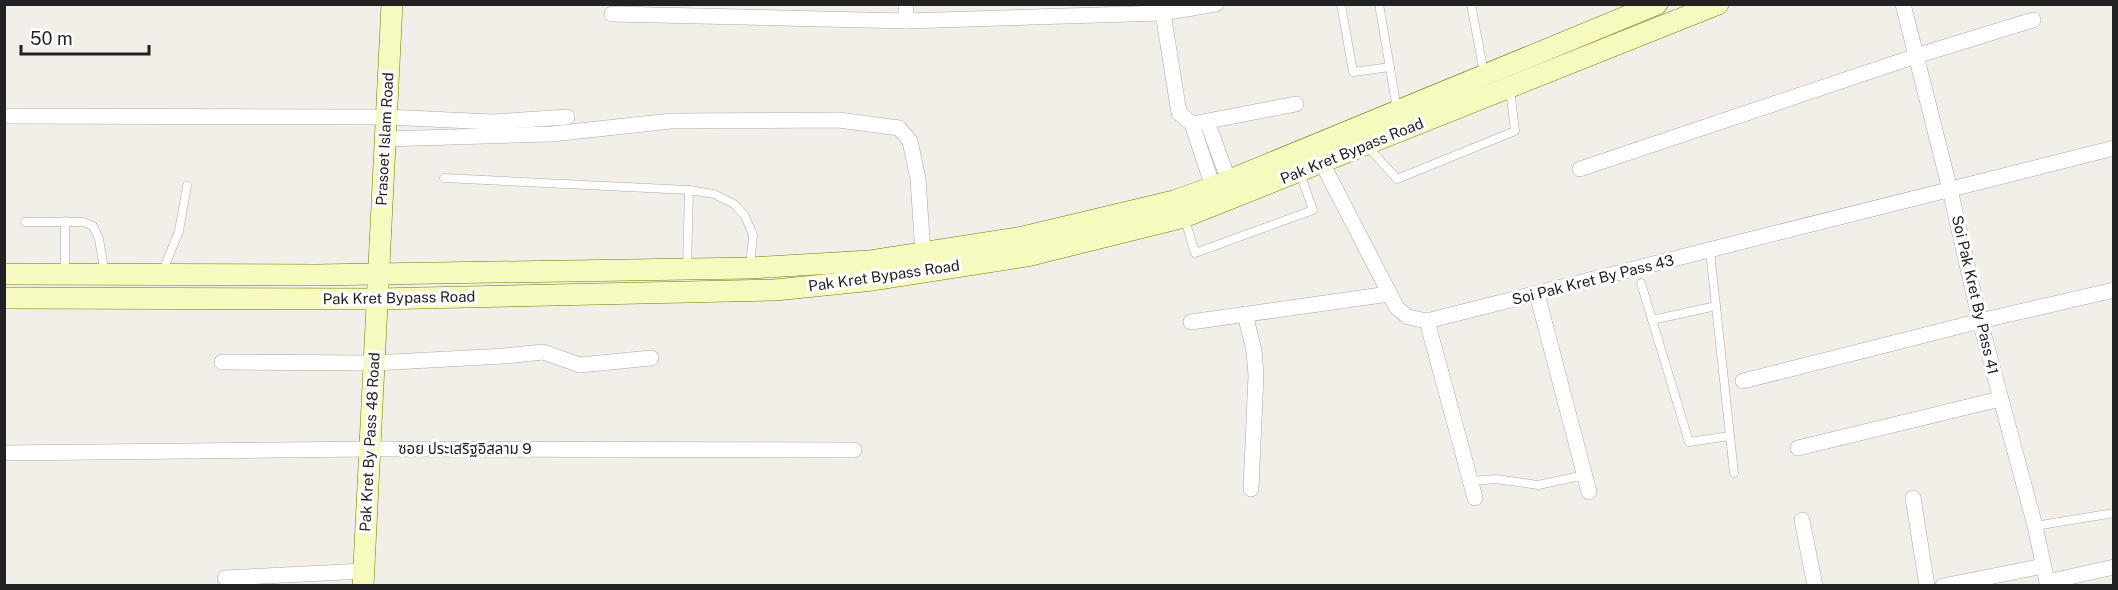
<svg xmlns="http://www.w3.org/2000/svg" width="2118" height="590" viewBox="0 0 2118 590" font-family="'Public Sans','Noto Sans Thai',sans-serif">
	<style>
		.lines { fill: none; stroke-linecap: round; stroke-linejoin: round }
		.lane-casing { stroke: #a9a9a9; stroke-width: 9 }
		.street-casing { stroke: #a9a9a9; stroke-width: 16 }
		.secondary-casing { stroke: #707d05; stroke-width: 22 }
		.lane { stroke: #fff; stroke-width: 8 }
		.street { stroke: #fff; stroke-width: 15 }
		.secondary { stroke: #f7fabf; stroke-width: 21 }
		.labels { text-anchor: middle; stroke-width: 6; stroke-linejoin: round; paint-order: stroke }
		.street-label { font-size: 15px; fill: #222; stroke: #fff }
	</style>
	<rect width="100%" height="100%" fill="#f2efe9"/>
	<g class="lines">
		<!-- lane casing -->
		<g class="lane-casing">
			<g id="lane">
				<path d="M1341,4L1353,72L1390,67"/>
				<path d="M1379,4L1397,109"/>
				<path d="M1471,4L1484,73"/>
				<path d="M1368,147L1397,179L1515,131L1510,89"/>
				<path d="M444,178L689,190L714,194L734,204L745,216L753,235L750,267"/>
				<path d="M1185,220L1195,253L1313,210L1300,173"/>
				<path d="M65,221V272"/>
				<path d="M25,222H83L93,226L99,239L105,274"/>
				<path d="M1710,251L1734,473"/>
				<path d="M687,267L689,190"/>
				<path d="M162,273L179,231L187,186"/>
				<path d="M1641,283L1689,442L1730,436"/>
				<path d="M1652,320L1716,306"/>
				<path d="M1472,481L1496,479L1538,485L1585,475"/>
				<path d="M2035,526L2114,513"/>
			</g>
		</g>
		<!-- street casing -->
		<g class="street-casing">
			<g id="street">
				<path d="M906,4V21"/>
				<path d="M1903,4L1950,190L1980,321L2035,526L2048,586"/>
				<path d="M1163,13L1179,113L1192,124L1296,104"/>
				<path d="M612,14L906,21L1163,13L1216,4"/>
				<path d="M4,116L386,117L493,122L567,117"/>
				<path d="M1207,121L1228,179"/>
				<path d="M1192,124L1213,187"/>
				<path d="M385,139L552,134L671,121L839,120L899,128L910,141L918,179L923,253"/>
				<path d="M1322,163L1397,308L1408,317L1427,321L2114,148"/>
				<path d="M1580,169L1916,56L2033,20"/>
				<path d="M1537,294L1589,492"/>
				<path d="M1245,314L1254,351L1256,375L1251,489"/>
				<path d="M1427,321L1475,498"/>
				<path d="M1191,322L1389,294"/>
				<path d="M222,362L374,363L504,356L543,352L580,365L651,358"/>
				<path d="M1743,381L1980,321L2114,290"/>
				<path d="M1798,448L2000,399"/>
				<path d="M4,453L370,449L854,450"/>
				<path d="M1913,498L1927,586"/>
				<path d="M1802,520L1815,586"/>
				<path d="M225,578L364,571"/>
				<path d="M2047,582L2114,567"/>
				<path d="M1943,586L2043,566"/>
			</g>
		</g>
		<!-- secondary casing -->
		<g class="secondary-casing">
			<g id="secondary">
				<path d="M4,274L316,275L750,268L869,261L1023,237L1174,201L1213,187L1657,4"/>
				<path d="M4,298L377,299L775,290L873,280L1027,256L1184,217L1718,4"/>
				<path d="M363,586L392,4"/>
			</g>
		</g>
		<!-- lane -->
		<use href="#lane" class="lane"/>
		<!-- street -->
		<use href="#street" class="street"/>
		<!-- secondary -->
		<use href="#secondary" class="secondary"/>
	</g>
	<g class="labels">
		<!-- street labels -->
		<g class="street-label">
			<text transform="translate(385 139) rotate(-87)" y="5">Prasoet Islam Road</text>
			<text transform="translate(1352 151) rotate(-22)" y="5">Pak Kret Bypass Road</text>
			<text transform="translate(884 276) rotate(-8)" y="5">Pak Kret Bypass Road</text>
			<text transform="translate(1593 280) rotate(-14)" y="5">Soi Pak Kret By Pass 43</text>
			<text transform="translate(1975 295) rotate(77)" y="5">Soi Pak Kret By Pass 41</text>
			<text transform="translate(399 298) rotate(-1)" y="5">Pak Kret Bypass Road</text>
			<text transform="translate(370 442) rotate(-87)" y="5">Pak Kret By Pass 48 Road</text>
			<text x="465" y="454">ซอย ประเสริฐอิสลาม 9</text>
		</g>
	</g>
	<!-- border -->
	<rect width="2118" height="590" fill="none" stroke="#222222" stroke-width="12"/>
	<!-- scale -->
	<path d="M21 45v9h128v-9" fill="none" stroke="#222222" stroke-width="3"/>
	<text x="30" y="45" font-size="18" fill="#222222" stroke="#ffffff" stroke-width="4.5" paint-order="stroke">50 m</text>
</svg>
